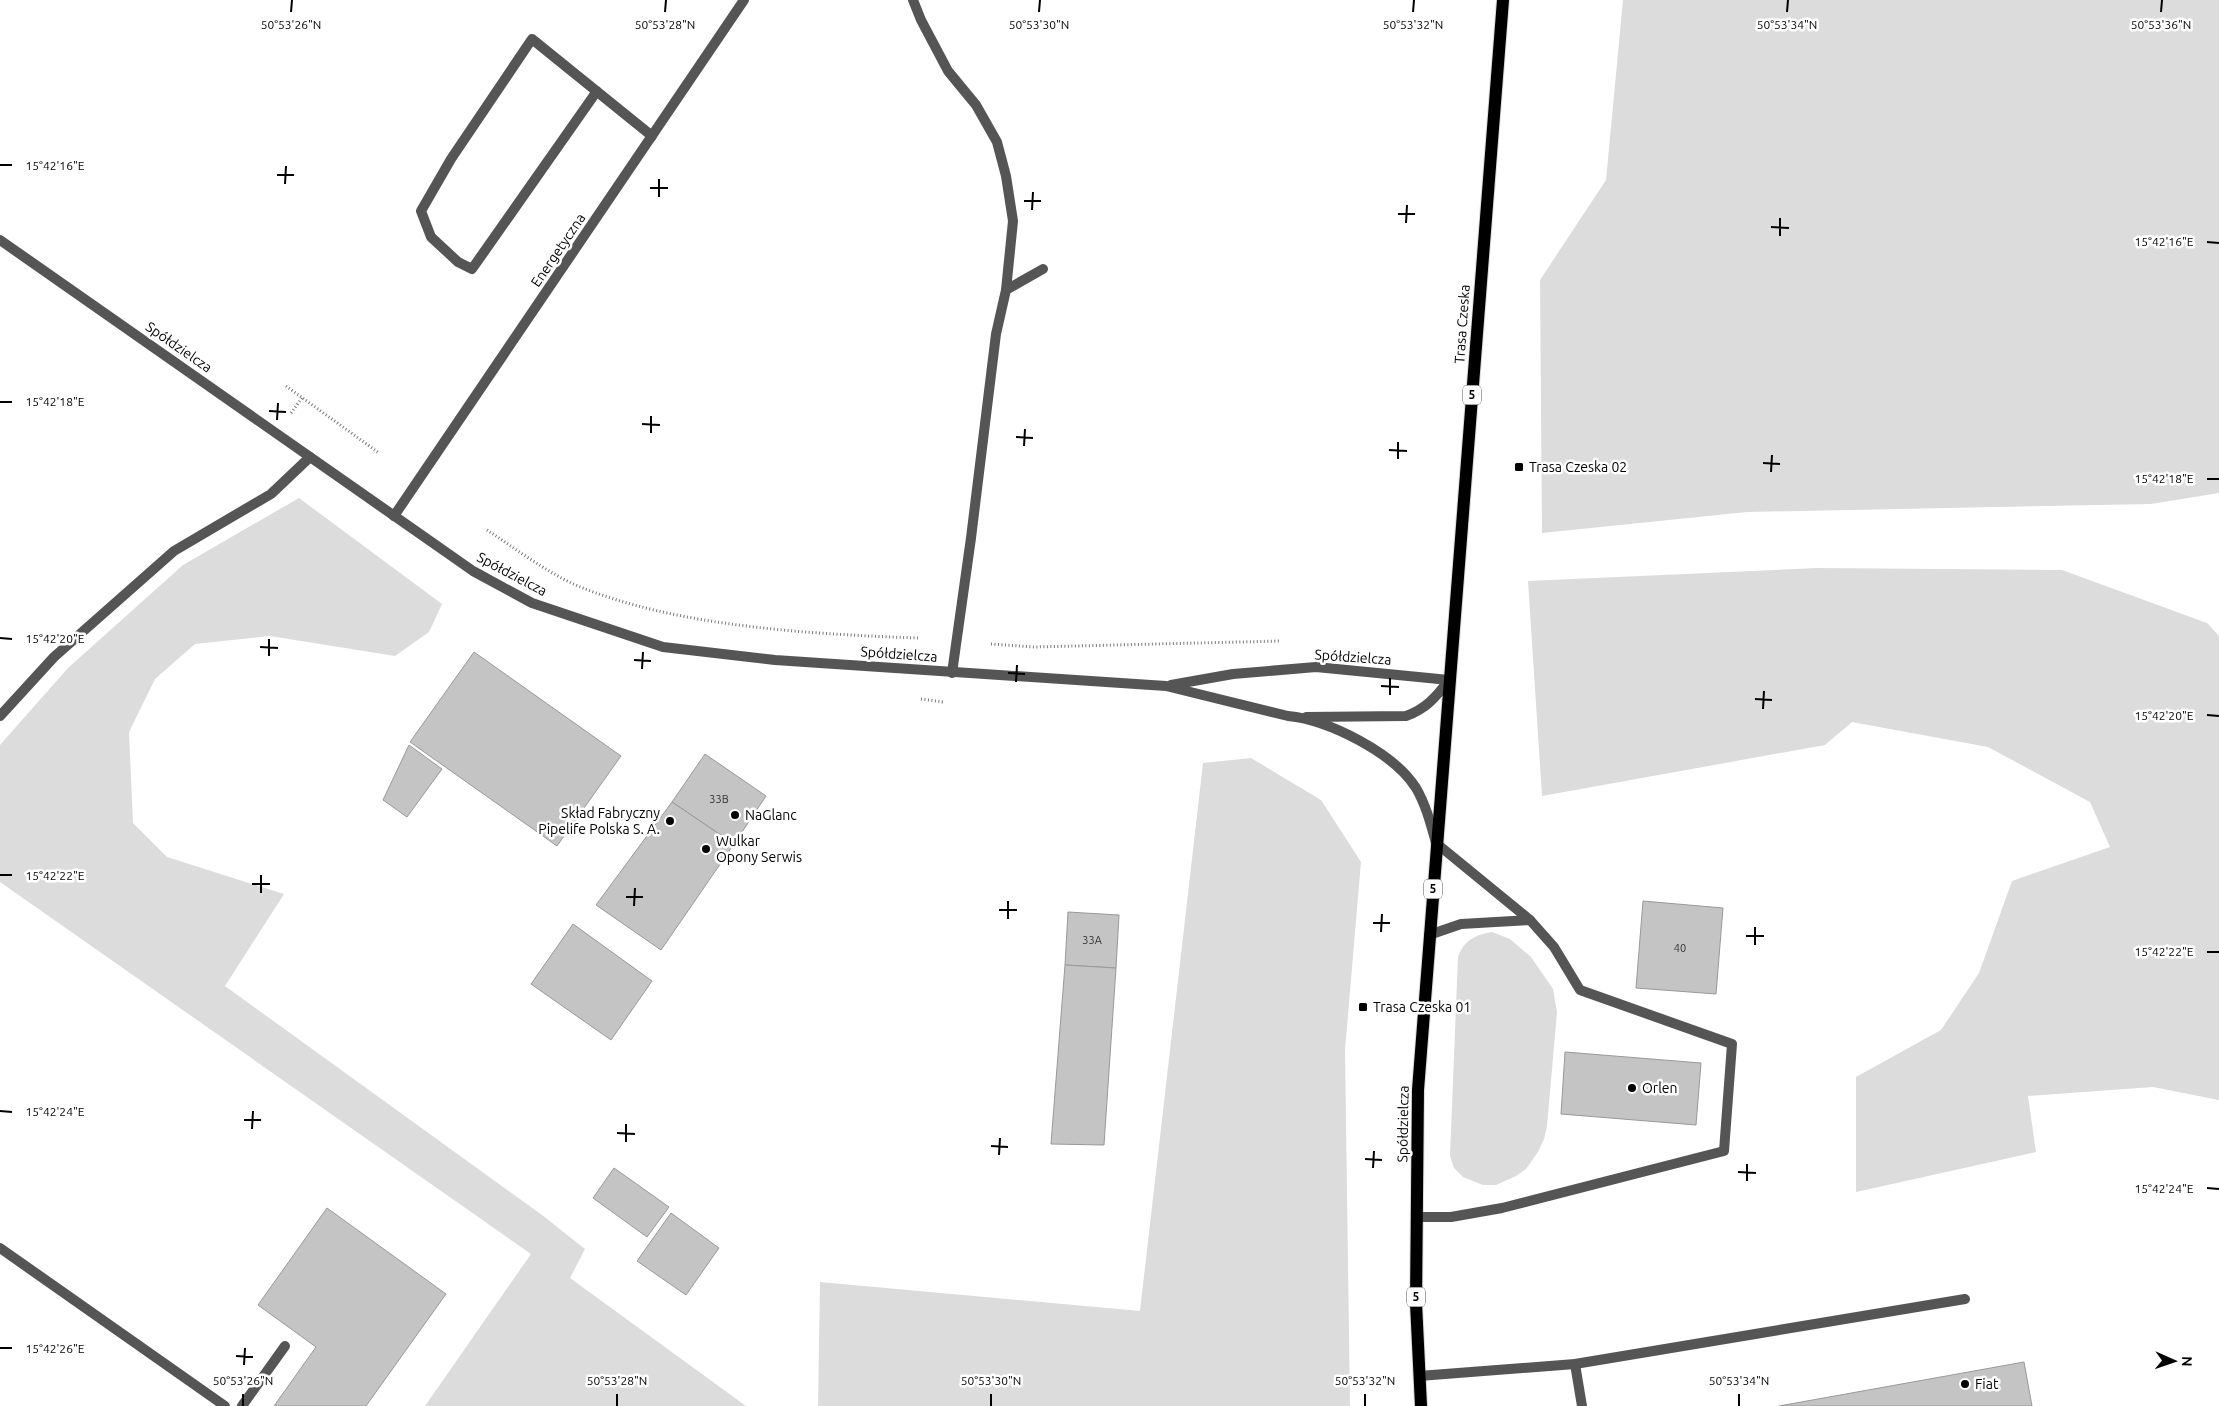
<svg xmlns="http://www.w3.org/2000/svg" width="2219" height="1406" viewBox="0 0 2219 1406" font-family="Ubuntu,sans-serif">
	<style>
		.green { fill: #dcdcdc }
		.building { fill: #c4c4c4; stroke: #999 }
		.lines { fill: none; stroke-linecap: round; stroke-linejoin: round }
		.primary-casing { stroke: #dbdbdb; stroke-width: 14 }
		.path { stroke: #777; stroke-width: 3; stroke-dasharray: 1 2.5; stroke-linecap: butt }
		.service { stroke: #555; stroke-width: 10 }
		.minor { stroke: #555; stroke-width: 10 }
		.tertiary { stroke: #555; stroke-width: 10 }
		.primary { stroke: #000; stroke-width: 12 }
		.ticks { fill: none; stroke: #000; stroke-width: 2 }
		.poi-dot { fill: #000; stroke: #fff; stroke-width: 2 }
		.labels { text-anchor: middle; stroke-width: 5; stroke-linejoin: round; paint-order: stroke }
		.number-label { font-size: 11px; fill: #313131 }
		.shield { fill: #fff; stroke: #4c4c4c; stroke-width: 1 }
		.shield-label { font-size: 12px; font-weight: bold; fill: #000 }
		.street-label { font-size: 14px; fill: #000; stroke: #fff }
		.poi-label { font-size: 14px; fill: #000; stroke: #fff; text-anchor: start }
		.ticks-label { font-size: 12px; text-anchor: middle; fill: #000; stroke: #fff; stroke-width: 5; stroke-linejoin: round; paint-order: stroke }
	</style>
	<rect width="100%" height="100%" fill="#fff"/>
	<!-- green -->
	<g class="green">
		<path d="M1623,0H2219V493L2151,504L1747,512L1542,533L1540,280L1606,180Z"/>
		<path d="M299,498L442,604L429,632L395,656L270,636L195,644L155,679L129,732L133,823L167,857L284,894L225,986L542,1215L585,1249L570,1278L746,1406H425L531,1254L0,882V745L68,668L183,565Z"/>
		<path d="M1818,568L2062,570L2207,623L2219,636V1100L2153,1087L2028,1096L2036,1152L1856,1192V1077L1941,1030L1979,973L2012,881L2110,847L2090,802L1988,747L1852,722L1825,745L1542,796L1528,581Z"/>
		<path d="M1251,758L1321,800L1361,862L1345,1050L1350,1406H818L820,1282L1140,1311L1203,763Z"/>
		<path d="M1492,932L1510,939L1531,957L1553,989L1557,1012L1547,1126L1544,1139L1538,1152L1526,1169L1516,1176L1496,1185H1483L1463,1177L1454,1168L1450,1156L1458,957C1464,940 1475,935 1492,932Z"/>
	</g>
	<!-- building -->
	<g class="building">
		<path d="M474,652L621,756L557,846L410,742Z"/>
		<path d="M409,745L442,769L407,817L383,800Z"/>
		<path d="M705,754L766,796L734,844L672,802Z"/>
		<path d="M672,802L734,844L661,950L596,905Z"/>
		<path d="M1643,901L1723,908L1716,994L1636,988Z"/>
		<path d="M1068,912L1119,915L1116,968L1065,965Z"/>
		<path d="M573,924L652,981L611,1040L531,984Z"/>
		<path d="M1065,965L1116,968L1104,1145L1051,1144Z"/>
		<path d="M1565,1052L1701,1063L1696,1125L1561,1114Z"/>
		<path d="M614,1168L669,1207L647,1237L593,1198Z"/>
		<path d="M327,1208L446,1294L366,1406H274L316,1347L258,1305Z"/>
		<path d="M671,1213L719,1248L686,1295L637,1261Z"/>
		<path d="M2024,1362L2032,1406H1779Z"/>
	</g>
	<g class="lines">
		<!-- primary casing -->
		<g class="primary-casing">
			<path id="primary" d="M1421,1406L1416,1303L1418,1090L1503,0"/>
		</g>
		<!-- path -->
		<g class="path">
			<path d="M286,386L379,453"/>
			<path d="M291,413L302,398"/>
			<path d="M487,530C516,549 546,572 578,586C677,627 811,634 918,638"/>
			<path d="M991,644L1034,647L1280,641"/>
			<path d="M921,699L943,702"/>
		</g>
		<!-- service -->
		<g class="service">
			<path d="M913,0L921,20L948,71L976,105L997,142L1006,176L1013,221L1006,290"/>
			<path d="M597,91L472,269L458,262L431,237L421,211L451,159L532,39L652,136"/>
			<path d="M952,673L971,538L996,334L1006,290L1043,269"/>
			<path d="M0,716L54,657L174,551L271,494L310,457"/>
			<path d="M1436,843L1530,920"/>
			<path d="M1416,1217H1451L1502,1208L1724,1151L1732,1044L1580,990L1554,947L1530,920L1461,924L1429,935"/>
			<path d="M0,1248L225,1406"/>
			<path d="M1575,1364L1582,1406"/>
			<path d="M1419,1376L1575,1364L1965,1299"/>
			<path d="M242,1406L285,1346"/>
		</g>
		<!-- minor -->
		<path class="minor" d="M394,516L744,0"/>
		<!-- tertiary -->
		<g class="tertiary">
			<path d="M0,240L473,571L532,603L663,647L775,660L1166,686L1288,716C1329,720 1394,753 1416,788C1426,805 1431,825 1436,843"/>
			<path d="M1171,685L1233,674L1316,667L1449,680"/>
			<path d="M1306,717L1406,716C1426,709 1436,697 1449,680"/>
		</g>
		<!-- primary -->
		<use href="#primary" class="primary"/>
	</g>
	<!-- ticks -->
	<path class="ticks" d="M291,12L292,0M665,12L666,0M1039,12L1040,0M1413,12L1414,0M1787,12L1788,0M2161,12L2162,0M0,165H12M277,175H294M285,184L286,166M650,188H668M659,197V179M1024,201H1041M1032,210L1033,192M1398,214H1415M1406,223L1407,205M1771,227L1789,228M1780,236V218M2207,242L2219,243M0,402H12M269,411L286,412M277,420L278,403M642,424L660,425M651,433V416M1016,437L1033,438M1024,446L1025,429M1389,450L1407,451M1398,459V442M1763,463L1780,464M1771,472L1772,455M2207,479H2219M0,638L12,639M260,647L278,648M269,656V639M634,660L651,661M642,669L643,652M1008,673L1025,674M1016,682L1017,665M1381,686L1399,687M1390,695V678M1755,699L1772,700M1763,709L1764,691M2207,715L2219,716M0,875H12M252,884H270M261,893V875M626,897H643M634,906L635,888M999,910H1017M1008,919V901M1373,923H1390M1381,932L1382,914M1746,936H1764M1755,945V927M2207,952H2219M0,1111L12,1112M244,1120H261M252,1129L253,1111M617,1133L635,1134M626,1142V1124M991,1146L1008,1147M999,1155L1000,1138M1365,1159L1382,1160M1373,1168L1374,1151M1738,1172L1756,1173M1747,1181V1164M2207,1188L2219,1189M0,1348H12M236,1356L253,1357M244,1365L245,1348M243,1406V1394M617,1406V1394M991,1406V1394M1365,1406V1394M1739,1406V1394"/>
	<!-- markers -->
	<g class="poi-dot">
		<rect x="1514" y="462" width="10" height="10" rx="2.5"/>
		<circle cx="735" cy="815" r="5"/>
		<circle cx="670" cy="821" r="5"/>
		<circle cx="706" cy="849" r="5"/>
		<rect x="1358" y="1002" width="10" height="10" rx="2.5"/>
		<circle cx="1632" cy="1088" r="5"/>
		<circle cx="1965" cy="1384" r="5"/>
	</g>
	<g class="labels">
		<!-- number labels -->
		<g class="number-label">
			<text x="719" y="803">33B</text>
			<text x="1092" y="944">33A</text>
			<text x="1680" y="952">40</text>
		</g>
		<!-- shield labels -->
		<g class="shield">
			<rect x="1463" y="385.5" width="18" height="19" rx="4"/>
			<rect x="1424" y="879.5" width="18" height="19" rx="4"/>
			<rect x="1407" y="1287.5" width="18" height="19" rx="4"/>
		</g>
		<g class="shield-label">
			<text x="1472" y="399">5</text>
			<text x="1433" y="893">5</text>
			<text x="1416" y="1301">5</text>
		</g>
		<!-- street labels -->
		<g class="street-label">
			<text transform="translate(558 250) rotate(-56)" y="5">Energetyczna</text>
			<text transform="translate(1462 324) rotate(-86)" y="5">Trasa Czeska</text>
			<text transform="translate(179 347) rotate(35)" y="5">Spółdzielcza</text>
			<text transform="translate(512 574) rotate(28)" y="5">Spółdzielcza</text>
			<text transform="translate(899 654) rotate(4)" y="5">Spółdzielcza</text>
			<text transform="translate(1353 657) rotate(4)" y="5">Spółdzielcza</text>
			<text transform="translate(1403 1124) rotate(-89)" y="5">Spółdzielcza</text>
		</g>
		<!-- poi labels -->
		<g class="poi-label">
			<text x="1529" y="472">Trasa Czeska 02</text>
			<text x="660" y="818" text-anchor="end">Skład Fabryczny<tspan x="660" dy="16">Pipelife Polska S. A.</tspan></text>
			<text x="745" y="820">NaGlanc</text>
			<text x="716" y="846">Wulkar<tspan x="716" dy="16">Opony Serwis</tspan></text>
			<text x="1373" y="1012">Trasa Czeska 01</text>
			<text x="1642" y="1093">Orlen</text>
			<text x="1975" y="1389">Fiat</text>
		</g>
	</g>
	<g class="ticks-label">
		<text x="291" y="29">50°53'26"N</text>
		<text x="665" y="29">50°53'28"N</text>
		<text x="1039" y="29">50°53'30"N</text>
		<text x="1413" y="29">50°53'32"N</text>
		<text x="1787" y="29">50°53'34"N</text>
		<text x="2161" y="29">50°53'36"N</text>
		<text x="55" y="170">15°42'16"E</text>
		<text x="2164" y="246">15°42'16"E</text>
		<text x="55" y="406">15°42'18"E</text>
		<text x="2164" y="483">15°42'18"E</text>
		<text x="55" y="643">15°42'20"E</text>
		<text x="2164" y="720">15°42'20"E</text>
		<text x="55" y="880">15°42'22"E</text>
		<text x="2164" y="956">15°42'22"E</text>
		<text x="55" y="1116">15°42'24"E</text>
		<text x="2164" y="1193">15°42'24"E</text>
		<text x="55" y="1353">15°42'26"E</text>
		<text x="243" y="1385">50°53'26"N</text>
		<text x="617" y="1385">50°53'28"N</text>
		<text x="991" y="1385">50°53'30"N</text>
		<text x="1365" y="1385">50°53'32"N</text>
		<text x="1739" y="1385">50°53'34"N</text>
	</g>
	<!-- north arrow -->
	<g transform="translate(2174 1361) rotate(92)" stroke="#ffffff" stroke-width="4" paint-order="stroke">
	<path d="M0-4L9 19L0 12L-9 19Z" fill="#000000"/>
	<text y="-8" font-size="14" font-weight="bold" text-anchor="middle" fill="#000000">N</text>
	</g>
</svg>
